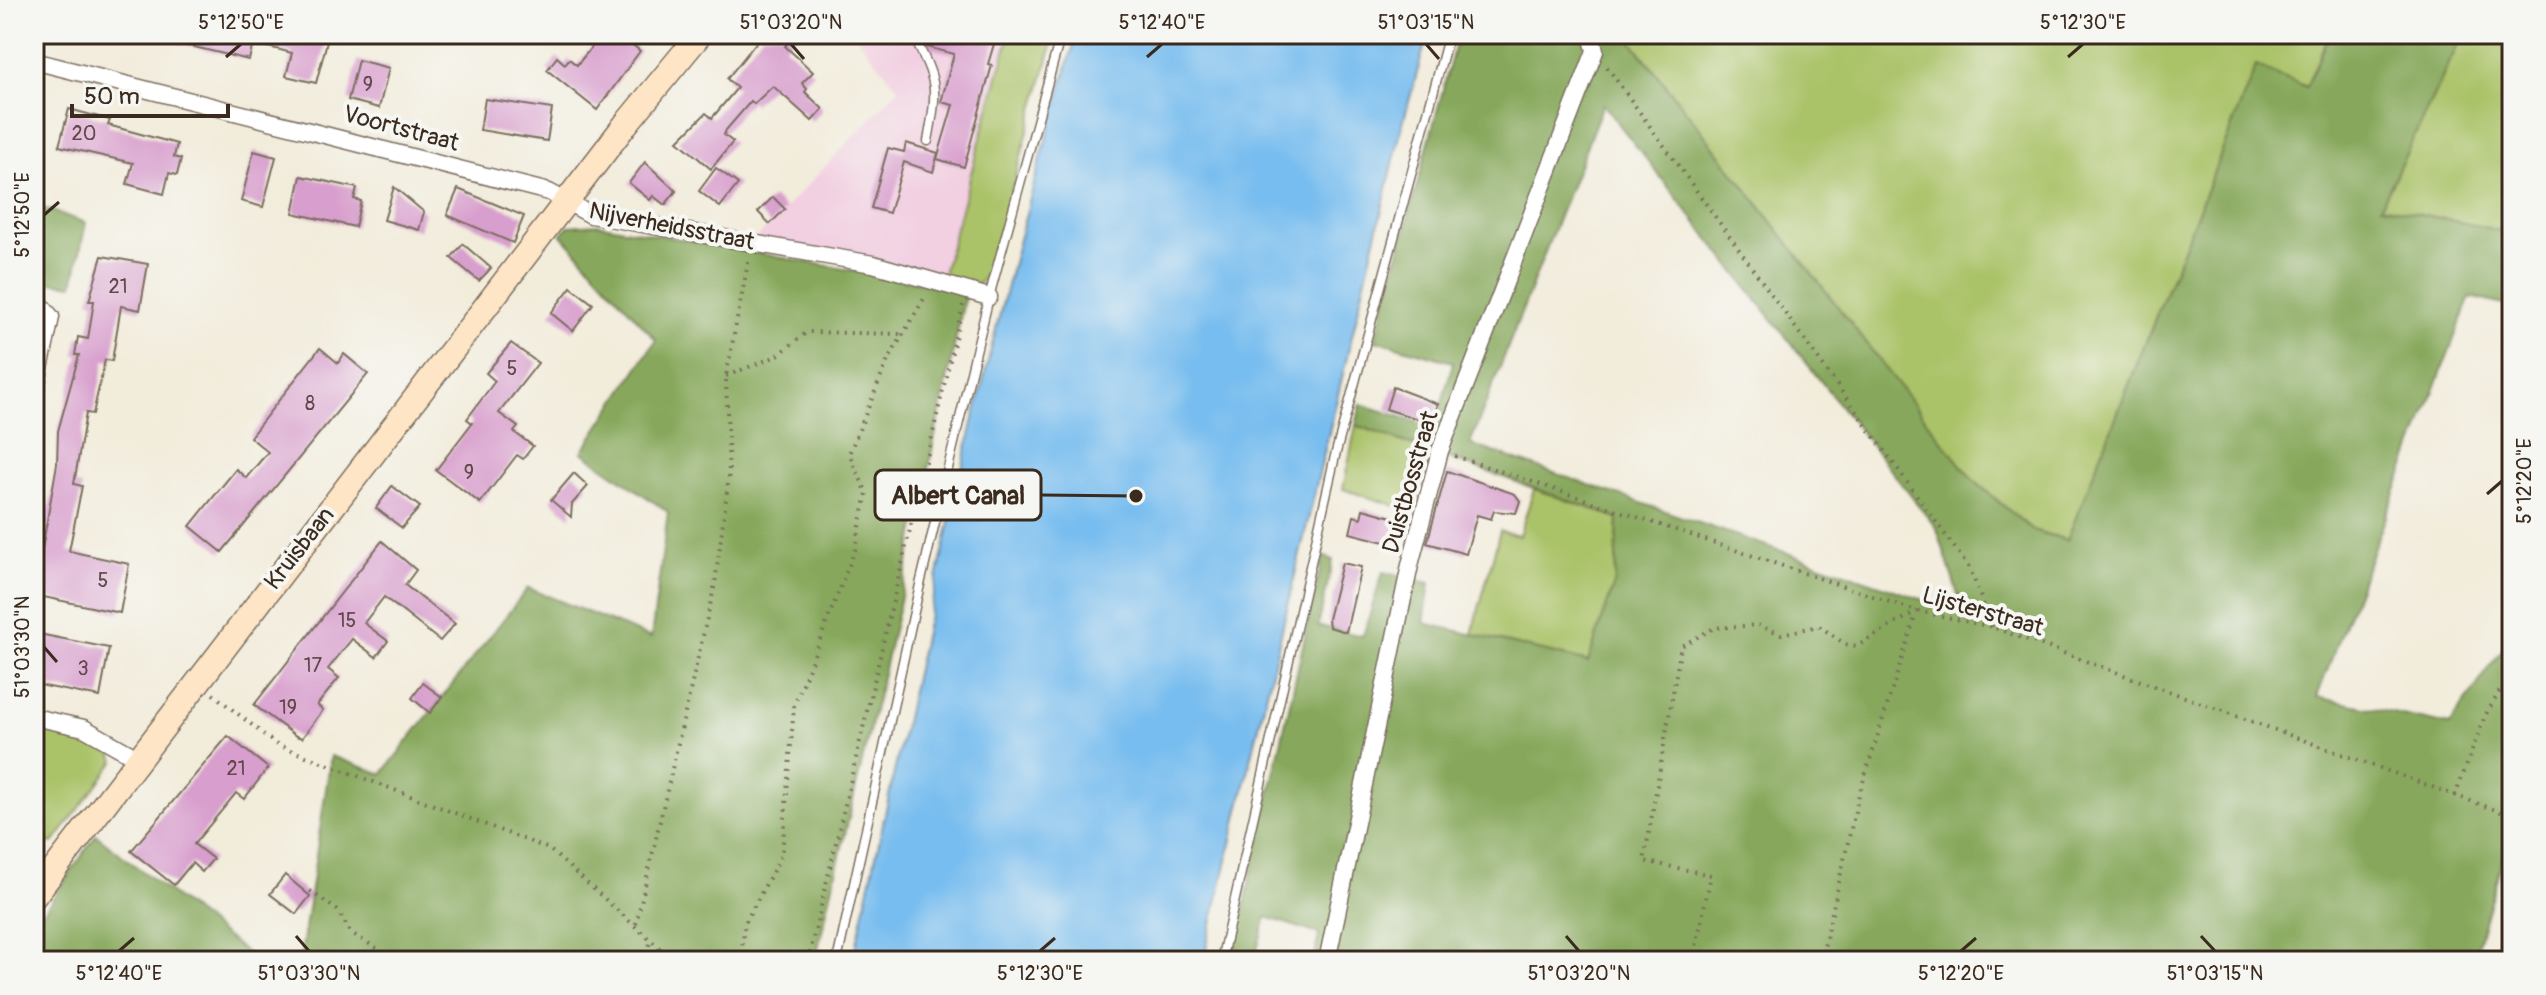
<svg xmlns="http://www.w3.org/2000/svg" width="2546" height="995" viewBox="0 0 2546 995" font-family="Pangolin,sans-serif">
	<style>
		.built { fill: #f2cfe1 }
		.green { fill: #aac268; stroke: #727643; stroke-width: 2 }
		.forest { fill: #87a85c; stroke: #61693d; stroke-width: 2; fill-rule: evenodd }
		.water { fill: #78bdef; stroke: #5a7486; stroke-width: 2 }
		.building { fill: #d89ecd }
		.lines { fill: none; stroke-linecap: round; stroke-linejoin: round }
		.lane-casing { stroke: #7b6e60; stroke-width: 11 }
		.street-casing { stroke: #7b6e60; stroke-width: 19 }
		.secondary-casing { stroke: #7b6e60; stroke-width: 27 }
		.path { stroke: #7b6e60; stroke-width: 4; stroke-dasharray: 2 6; stroke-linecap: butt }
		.lane { stroke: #fff; stroke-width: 8 }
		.street { stroke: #fff; stroke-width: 16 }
		.secondary { stroke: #fde5c5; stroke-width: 24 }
		.ticks { fill: none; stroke: #3b2a1e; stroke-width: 3 }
		.labels { text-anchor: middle; stroke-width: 8; stroke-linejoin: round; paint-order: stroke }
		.number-label { font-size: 20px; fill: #62474a }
		.street-label { font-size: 24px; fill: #3b2a1e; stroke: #f6f6f2 }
		.leader { fill: none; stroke: #3b2a1e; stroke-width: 3 }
		.callout-dot { fill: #3b2a1e; stroke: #f6f6f2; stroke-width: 3 }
		.callout { fill: #f6f6f2; stroke: #3b2a1e; stroke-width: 3 }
		.callout-label { font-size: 26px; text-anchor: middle; font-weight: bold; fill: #3b2a1e }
		.neatline { fill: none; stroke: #3b2a1e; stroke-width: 3 }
		.ticks-label { font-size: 20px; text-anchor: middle; fill: #3b2a1e }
	</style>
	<rect width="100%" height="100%" fill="#f6f6f2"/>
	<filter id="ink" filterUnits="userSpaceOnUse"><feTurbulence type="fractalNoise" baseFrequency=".0125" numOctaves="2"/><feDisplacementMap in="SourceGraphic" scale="16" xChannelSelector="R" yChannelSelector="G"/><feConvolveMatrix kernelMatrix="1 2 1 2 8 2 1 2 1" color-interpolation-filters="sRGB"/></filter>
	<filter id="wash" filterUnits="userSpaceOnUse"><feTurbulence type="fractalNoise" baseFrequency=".006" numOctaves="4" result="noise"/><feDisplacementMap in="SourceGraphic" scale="32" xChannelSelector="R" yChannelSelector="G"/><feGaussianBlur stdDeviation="1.8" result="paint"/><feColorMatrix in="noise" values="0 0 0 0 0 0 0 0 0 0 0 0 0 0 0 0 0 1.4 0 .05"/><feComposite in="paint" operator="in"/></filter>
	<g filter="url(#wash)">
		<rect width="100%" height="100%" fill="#f2ecdb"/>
		<!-- built -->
		<path class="built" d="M854,34H1010L942,277L757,238L899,89Z"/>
		<!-- green -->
		<g class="green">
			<path d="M1010,34H1055L994,253L984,279L974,287L942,277Z"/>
			<path d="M1626,34H2329L2307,87L2256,66L2067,540L2032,530L1971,478Z"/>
			<path d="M2463,34H2512V233L2381,206Z"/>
			<path d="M1356,425L1430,452L1415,512L1343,489Z"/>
			<path d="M1534,489L1618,518L1615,581L1589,662L1472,634L1500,531L1519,536Z"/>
			<path d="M40,726C66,732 105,733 115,761L53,843L34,839V749Z"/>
		</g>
		<!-- forest -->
		<g class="forest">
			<path d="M1458,34H1626L1971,478L2032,530L2067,540L2256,66L2306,87L2329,34H2463L2381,206L2512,233V307L2470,297L2317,697L2449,725L2512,636V825L2473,961H1314L1319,934L1266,917L1254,961H1232L1323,556L1333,560L1318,626L1363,636L1383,572L1430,583L1424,623L1588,662L1615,581L1618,518L1356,425L1361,404L1435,428L1453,362L1375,340ZM1603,104L1937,529L1964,614L1470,444Z"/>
			<path d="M34,205L86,223L73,285L34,280Z"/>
			<path d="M597,224L966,291L900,601L815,961H300L331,756L382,774L528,588L651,638L668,512L582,452L656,340L561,234L568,226Z"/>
			<path d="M96,835L257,961H34V926Z"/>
		</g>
		<!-- water -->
		<path class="water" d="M1077,34H1428L1402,126L1203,961H853C921,651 985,338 1077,34Z"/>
		<g id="blocks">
			<!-- building -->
			<g class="building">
				<path d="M170,34H329L316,83L286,76L292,53L253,43L249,60L169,41Z"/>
				<path d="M602,34H620L640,51L597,110L547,70L557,57L565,64L569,59L577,65Z"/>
				<path d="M763,34H797L785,46L813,72L802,83L807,89L805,92L823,109L812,121L773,86L754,104L751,101L726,130L724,135L733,142L711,169L678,141L706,113L712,118L737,88L727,79Z"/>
				<path d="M920,34H997L988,64L992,65L964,167L937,159L953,105L941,102L954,54L927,47Z"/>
				<path d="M358,60L389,68L379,108L348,100Z"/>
				<path d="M485,99L552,109L547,141L480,130Z"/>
				<path d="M69,109L110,120L108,125L177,144L174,157L181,159L177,175L169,173L164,194L127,184L133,163L59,146Z"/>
				<path d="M906,143L938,153L933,172L904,162L889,213L871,208L888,148L904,152Z"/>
				<path d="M254,151L276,157L263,207L241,201Z"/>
				<path d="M645,162L676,191L665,205L653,196L650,200L629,183Z"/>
				<path d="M716,168L738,184L720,207L699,191Z"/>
				<path d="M301,176L357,188L354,199L361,201L355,227L293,213Z"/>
				<path d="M394,187L424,212L419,230L384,220Z"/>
				<path d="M458,189L524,216L513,243L447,215Z"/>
				<path d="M773,197L785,209L770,224L758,212Z"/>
				<path d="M463,244L491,268L479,281L451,258Z"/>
				<path d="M102,256L148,264L140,310L121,306L112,361L105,360L93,414L86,413L74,484L82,486L69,551L129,564L120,613L34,595L57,464L58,431L79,355H75L78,337L88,339L94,301H89Z"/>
				<path d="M571,287L593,304L573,331L551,313Z"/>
				<path d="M511,343L538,363L499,413L518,427L514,432L533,446L523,459L517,455L480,503L436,470L472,423L467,419L495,381L486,373Z"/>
				<path d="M320,348L338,363L344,354L368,374L222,552L190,526L236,469L246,478L268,452L250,437Z"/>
				<path d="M1393,387L1438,404L1431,423L1386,409Z"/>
				<path d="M1447,471L1515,494L1520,501L1516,513L1494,511L1491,519L1477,515L1466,554L1427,543Z"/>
				<path d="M574,473L588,486L572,504L571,517L551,500Z"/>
				<path d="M392,486L420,507L402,528L376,508Z"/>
				<path d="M1363,509L1410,522L1406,537L1400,535L1397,545L1350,533L1354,516L1361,518Z"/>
				<path d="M382,541L416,570L405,585L455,624L440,641L384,597L364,623L388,641L376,657L352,639L328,669L339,678L317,705L323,710L302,738L296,736L254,705Z"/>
				<path d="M1342,563L1361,567L1346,632L1329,627L1328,619Z"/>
				<path d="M34,633L109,648L100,697L34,684Z"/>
				<path d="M423,683L442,697L430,713L412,698Z"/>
				<path d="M228,736L268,768L244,799L236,793L194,844L213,859L202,872L192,863L174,885L131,851Z"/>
				<path d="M285,875L310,896L296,914L270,894Z"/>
			</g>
		</g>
	</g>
	<g filter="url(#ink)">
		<use href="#blocks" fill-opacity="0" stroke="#7b6e60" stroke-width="2"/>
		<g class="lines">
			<!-- lane casing -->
			<g class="lane-casing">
				<g id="lane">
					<path d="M912,34C938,82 938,87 928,141"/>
					<path d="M837,961L919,589L989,297L1061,34"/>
					<path d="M1221,961L1335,456L1449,34"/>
				</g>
			</g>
			<!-- street casing -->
			<g class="street-casing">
				<g id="street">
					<path d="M34,61L549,192L591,215L873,264L989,297"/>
					<path d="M34,297L51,317L34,397"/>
					<path d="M34,717L84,728L137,758"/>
					<path d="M1327,961L1410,565L1440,451L1595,51L1591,34"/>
				</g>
			</g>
			<!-- secondary casing -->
			<g class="secondary-casing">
				<path id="secondary" d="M34,896L625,125L700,34"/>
			</g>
			<!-- path -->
			<g class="path">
				<path d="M1607,67L1970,569L1992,627"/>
				<path d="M726,376L777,356L807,332L902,334"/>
				<path d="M1455,456L1917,611L1992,627L2512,816"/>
				<path d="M213,694L277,745L549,849L674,961"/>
				<path d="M2455,796L2485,716L2512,671"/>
				<path d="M310,891L337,910L351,933L378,949L386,961"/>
				<path d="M636,924L715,584L729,476L726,376L749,258"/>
				<path d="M644,961L651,939"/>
				<path d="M740,961L745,923L782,854L794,706L855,550L867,493L849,454L888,360L925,297"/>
				<path d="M808,961L963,305"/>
				<path d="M1693,961L1711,875L1644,861L1681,646L1714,628L1758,625L1781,634L1819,626L1845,644L1857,646L1917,611"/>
				<path d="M1821,961L1858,798L1916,614"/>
			</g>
			<!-- lane -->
			<use href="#lane" class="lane"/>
			<!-- street -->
			<use href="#street" class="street"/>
			<!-- secondary -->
			<use href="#secondary" class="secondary"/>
		</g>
	</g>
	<!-- ticks -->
	<path class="ticks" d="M791,44L804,59M1426,44L1439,59M226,57L241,44M1147,57L1162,44M2068,57L2083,44M44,215L59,202M2487,494L2502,481M44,647L57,662M296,936L309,951M1566,936L1579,951M2201,936L2215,951M119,951L134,938M1040,951L1055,938M1961,951L1976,938"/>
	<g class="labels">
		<!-- number labels -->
		<g class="number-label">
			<text x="368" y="91">9</text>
			<text x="84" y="140">20</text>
			<text x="118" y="293">21</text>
			<text x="512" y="375">5</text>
			<text x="310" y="410">8</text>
			<text x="469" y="479">9</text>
			<text x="103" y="587">5</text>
			<text x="347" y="627">15</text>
			<text x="313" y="672">17</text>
			<text x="83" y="675">3</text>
			<text x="288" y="714">19</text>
			<text x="236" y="775">21</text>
		</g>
		<!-- street labels -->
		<g class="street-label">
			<text transform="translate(401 128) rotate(15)" y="8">Voortstraat</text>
			<text transform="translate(672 226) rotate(11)" y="8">Nijverheidsstraat</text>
			<text transform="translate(1410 482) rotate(-74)" y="8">Duistbosstraat</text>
			<text transform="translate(299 548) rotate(-52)" y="8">Kruisbaan</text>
			<text transform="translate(1983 611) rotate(16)" y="8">Lijsterstraat</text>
		</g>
	</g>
	<!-- callouts -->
	<path class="leader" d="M1136 496L1041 495"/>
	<circle class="callout-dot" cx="1136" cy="496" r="8"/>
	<rect class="callout" x="875" y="470" width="166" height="50" rx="8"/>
	<g class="callout-label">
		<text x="958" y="504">Albert Canal</text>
	</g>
	<!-- margin -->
	<rect width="2546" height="995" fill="none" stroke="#f6f6f2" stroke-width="88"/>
	<!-- scale -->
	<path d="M72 104v12h156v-12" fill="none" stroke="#3b2a1e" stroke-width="4"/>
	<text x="84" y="104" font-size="24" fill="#3b2a1e" stroke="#f6f6f2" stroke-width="6" paint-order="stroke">50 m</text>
	<rect x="44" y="44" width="2458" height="907" class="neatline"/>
	<g class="ticks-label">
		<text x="241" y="29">5°12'50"E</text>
		<text x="791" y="29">51°03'20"N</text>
		<text x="1162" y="29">5°12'40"E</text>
		<text x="1426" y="29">51°03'15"N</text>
		<text x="2083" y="29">5°12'30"E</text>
		<text transform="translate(22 215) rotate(-90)" y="7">5°12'50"E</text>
		<text transform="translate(2524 481) rotate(-90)" y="7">5°12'20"E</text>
		<text transform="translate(22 647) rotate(-90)" y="7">51°03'30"N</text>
		<text x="119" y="980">5°12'40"E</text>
		<text x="309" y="980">51°03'30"N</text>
		<text x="1040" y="980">5°12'30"E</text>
		<text x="1579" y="980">51°03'20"N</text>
		<text x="1961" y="980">5°12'20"E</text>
		<text x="2215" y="980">51°03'15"N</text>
	</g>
</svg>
